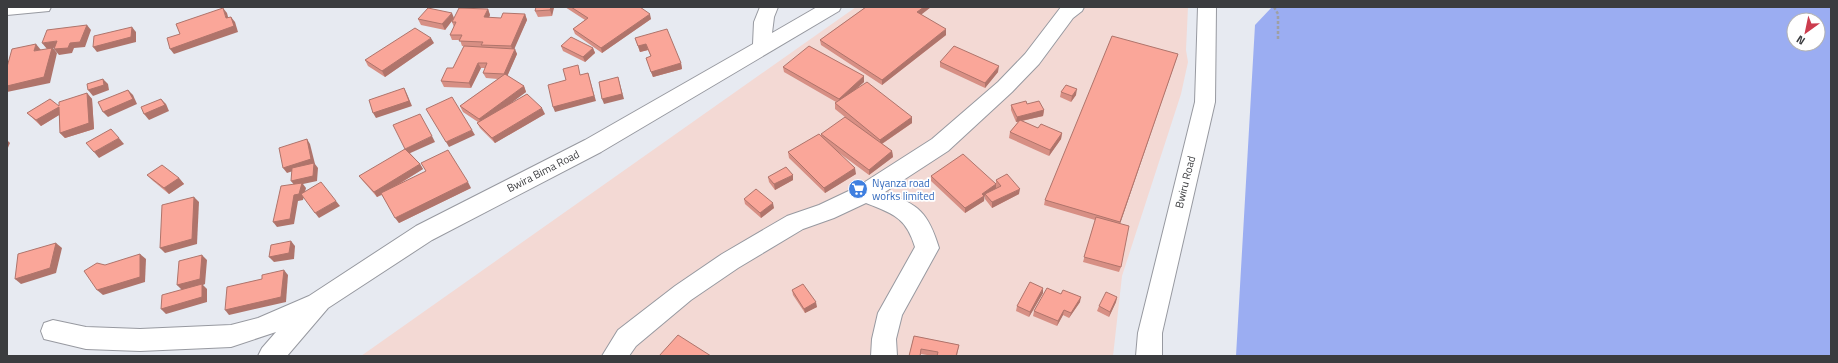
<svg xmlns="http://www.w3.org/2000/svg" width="1838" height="363" viewBox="0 0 1838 363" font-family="'Titillium Web',sans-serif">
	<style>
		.industrial { fill: #f3d9d4 }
		.forest { fill: #9badf2; fill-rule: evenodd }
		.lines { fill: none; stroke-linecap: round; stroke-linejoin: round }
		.minor-casing { stroke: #9799a0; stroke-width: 2 }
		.major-casing { stroke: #9799a0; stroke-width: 2 }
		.path { stroke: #9ea0a5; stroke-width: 2.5; stroke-dasharray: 3 2; stroke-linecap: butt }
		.minor { fill: #fff; fill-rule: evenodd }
		.major { fill: #fff; fill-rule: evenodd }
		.wall { fill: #d78f84 }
		.shaded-wall { fill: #af746b }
		.building { fill: #faa699; stroke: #af746b }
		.labels { text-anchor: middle; stroke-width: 3.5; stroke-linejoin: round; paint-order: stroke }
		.street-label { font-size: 11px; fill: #3b3c3f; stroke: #fff }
		.shop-label { font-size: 11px; fill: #366cbe; stroke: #fff; text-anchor: start }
	</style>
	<rect width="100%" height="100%" fill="#e7eaf1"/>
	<!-- industrial -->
	<path class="industrial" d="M856,7H1188L1186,50L1188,62L1181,94L1122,276L1113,356H361Z"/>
	<!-- forest -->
	<path class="forest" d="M1272,7H1831V356H1236L1255,25ZM1794,20H1818V44H1794Z"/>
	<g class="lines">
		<!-- minor casing -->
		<g class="minor-casing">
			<g id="minor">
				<path d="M7,7H51L49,11L7,15Z"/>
				<path d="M760,7H778L774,17L772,33L817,7H841L839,11L601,152L432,240L328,308L287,356H258L262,348L276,332L231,347L140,351L86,349L44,339L41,331L44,323L53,320L86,327L140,329L231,325L258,318L309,296L416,226L585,140L753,44L754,22Z"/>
				<path d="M1061,7H1084L1082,11L1073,18L1039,64L1012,92L948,151L885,192C919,205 928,212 939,248L902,315L896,339L897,356H871L872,339L878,313L915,247C906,217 893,214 866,203L834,218L803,229L738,268L691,300L636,346L629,356H602L618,330L675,286L722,254L787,216L819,205L857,187L932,139L998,82L1025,54Z"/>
			</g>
		</g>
		<!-- major casing -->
		<g class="major-casing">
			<path id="major" d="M1198,7H1216L1215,102L1162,333V356H1136L1138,333L1195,102Z"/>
		</g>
		<!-- path -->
		<path class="path" d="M1274,7L1278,14V40"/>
		<!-- minor -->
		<use href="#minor" class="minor"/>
		<!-- major -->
		<use href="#major" class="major"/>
	</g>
	<!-- wall -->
	<g class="wall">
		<path d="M536,7H553L552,16L538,17L535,11Z"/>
		<path d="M565,7H640L651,19L602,53L575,34L573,29L585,20Z"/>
		<path d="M866,7H931L921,14L946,35L882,85L821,45L820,40Z"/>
		<path d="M488,9L490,15L489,18H501L525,14L527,20L514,48L517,54L507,76L524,86L526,92L509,104L545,114L495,143L480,128L477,123L478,122L463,112L460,106L498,79L486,78L483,73L485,68H481L471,88L444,87L441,81L453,68L464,46H462L460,40H452L450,35L454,27L452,22V21L445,30L421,25L418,19L454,18Z"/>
		<path d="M635,38L681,63L682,69L653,77L646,58L651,57L648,50L640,52Z"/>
		<path d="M434,43L385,77L368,66L365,60Z"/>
		<path d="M561,46L593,48L595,53L585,62L563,51Z"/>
		<path d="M1178,54L1120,223L1121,267L1119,272L1083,262L1095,220L1044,205L1045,200Z"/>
		<path d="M940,62L998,72L985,88L940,67Z"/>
		<path d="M783,67L864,82L855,90L912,123L882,144L892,151L893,157L869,175L838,152L856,174L825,193L789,158L788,152L821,136V134L850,121L835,109V103L836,102L784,72Z"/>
		<path d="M1061,92L1076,95L1071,102L1060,97Z"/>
		<path d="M87,93L92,99L94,129L65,138L60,133L59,115L41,126L27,113L59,106Z"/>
		<path d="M1027,104L1044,110L1043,116L1022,121L1038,128L1062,133L1061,139L1049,156L1009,138L1010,132L1018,122H1016L1011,110V105Z"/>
		<path d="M435,142L410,153L420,164L423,169L401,183L471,188L399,223L382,195L377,197L363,181L359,176Z"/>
		<path d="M147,175L179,178L184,184L169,194L152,180Z"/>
		<path d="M931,176L996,183V180L1019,194L992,208L985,199V196L984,197V201L965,213L931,181Z"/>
		<path d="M768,177L793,180L775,190L769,182Z"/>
		<path d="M744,199L774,208L761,218L745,204Z"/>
		<path d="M792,290L817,307L805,313L793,295Z"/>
		<path d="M1043,293L1029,317L1016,311L1017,306Z"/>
		<path d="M1117,297L1116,302L1109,317L1097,311L1099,306Z"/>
		<path d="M1080,302L1069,318L1063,315L1057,326L1033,316L1034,311Z"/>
		<path d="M914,336L959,345L957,356H933L921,354V356H909Z"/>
	</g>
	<!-- shaded-wall -->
	<g class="shaded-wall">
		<path d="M551,7H553L554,8L552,16L550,10Z"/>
		<path d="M924,7H931L917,18V12Z"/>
		<path d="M223,8L227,13L230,24L226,18Z"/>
		<path d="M488,9L490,15L486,23L484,17Z"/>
		<path d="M452,13L454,18L445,30L442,24Z"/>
		<path d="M525,14L527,20L513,52L511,46Z"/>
		<path d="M650,14L651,19L602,53L601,48Z"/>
		<path d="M231,17L235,22L238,32L174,54L170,49Z"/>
		<path d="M87,25L91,30L85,47L74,48L72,53L59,55L54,49L70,43Z"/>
		<path d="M132,27L136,32V42L97,52L93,47Z"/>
		<path d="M946,29V35L882,85V80Z"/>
		<path d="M431,38L434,43L385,77L382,71Z"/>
		<path d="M57,41L62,47L53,48L57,53L50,83L7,92V86L47,49L42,43Z"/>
		<path d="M36,44L41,50L34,51Z"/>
		<path d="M646,44L648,50L640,52L638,46Z"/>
		<path d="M593,48L595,53L585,62L583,57Z"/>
		<path d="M515,49L517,54L506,79L504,74Z"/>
		<path d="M1178,54L1176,59L1119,227L1120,222Z"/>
		<path d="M478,63L481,68L471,88L469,83Z"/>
		<path d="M681,63L682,69L653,77L651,72Z"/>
		<path d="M999,66L998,72L985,88V83Z"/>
		<path d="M588,73L596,101L555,112L553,107Z"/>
		<path d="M864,76V82L839,104V99Z"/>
		<path d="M618,77L624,99L604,104L602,99Z"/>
		<path d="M103,79L108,84L109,90L93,96L88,90Z"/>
		<path d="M524,86L526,92L482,125L479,119Z"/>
		<path d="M404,88L407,94L412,106L376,118L373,113Z"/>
		<path d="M1077,89L1076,95L1071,102L1072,96Z"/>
		<path d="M128,90L133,95L137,104L108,117L103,112Z"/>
		<path d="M87,93L92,99L94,129L65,138L60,133Z"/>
		<path d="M161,99L166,104L169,111L149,120L144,114Z"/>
		<path d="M59,107L64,112L41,126L36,120Z"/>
		<path d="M542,108L545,114L495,143L492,138Z"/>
		<path d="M1044,110L1043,116L1016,122L1017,117Z"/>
		<path d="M912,117V123L880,145V140Z"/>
		<path d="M472,130L475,135L449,147L446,142Z"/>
		<path d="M1062,133L1061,139L1049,156L1050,150Z"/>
		<path d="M432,136L435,142L408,154L405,149Z"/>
		<path d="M119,138L124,144L99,158L94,152Z"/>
		<path d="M307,139L310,144L315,164L318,168L317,181L303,184L306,188L303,200L298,201L294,224L277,227L273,222L295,186L291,181L314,164L287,173L283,168Z"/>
		<path d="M7,140L10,143L7,150Z"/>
		<path d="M892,151L893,157L869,175V170Z"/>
		<path d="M420,164L423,169L377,197L374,192Z"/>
		<path d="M855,168L856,174L825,193L824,188Z"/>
		<path d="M793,175V180L775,190L774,184Z"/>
		<path d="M179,178L184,184L169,194L164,188Z"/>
		<path d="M468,182L471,188L399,223L395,218Z"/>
		<path d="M996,184V189L985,194L984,201L965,213V208L982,194Z"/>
		<path d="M1020,189L1019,194L992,208V202Z"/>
		<path d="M194,197L199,202L197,244L165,253L160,248Z"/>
		<path d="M336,201L340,206L319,218L315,213Z"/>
		<path d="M773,203L774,208L761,218L760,213Z"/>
		<path d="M291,241L295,246L294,259L274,262L269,257Z"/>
		<path d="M56,243L62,248L56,273L21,284L15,279Z"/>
		<path d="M140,254L146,259L145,282L103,295L97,290Z"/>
		<path d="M202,255L207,260L205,284L203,285L207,289V302L166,314L161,309L182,290L177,285Z"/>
		<path d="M284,270L288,275L286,302L229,315L225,310Z"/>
		<path d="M1043,288V293L1029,317L1030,312Z"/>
		<path d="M1081,297L1080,302L1069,318L1071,313Z"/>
		<path d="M1117,297L1116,302L1109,317L1110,312Z"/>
		<path d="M816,302L817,307L805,313L804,309Z"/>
		<path d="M1064,310L1063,315L1057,326L1058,321Z"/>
	</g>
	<!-- building -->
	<g class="building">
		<path d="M536,7H551L550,10L535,11Z"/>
		<path d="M571,7H640L650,14L601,48L573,29L588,18Z"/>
		<path d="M866,7H924L917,12L946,29L882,80L820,40Z"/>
		<path d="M223,8L226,18L231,17L234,26L170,49L167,38L180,34L176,24Z"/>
		<path d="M428,8L452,13L442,24L418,19Z"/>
		<path d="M459,8L488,9L484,17L501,18L503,13L525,14L511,46L481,45L483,42L459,41L462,35H450L456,22H452Z"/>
		<path d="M87,25L80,42L70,43L68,48L54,49L57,41L42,43L47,30Z"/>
		<path d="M132,27L131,37L93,47L94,36Z"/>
		<path d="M415,28L431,38L382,71L365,60Z"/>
		<path d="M667,29L681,63L651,72L646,58L651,56L646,44L638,46L635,38Z"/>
		<path d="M1112,36L1178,54L1120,222L1045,200Z"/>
		<path d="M571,37L593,48L583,57L561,46Z"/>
		<path d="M36,44L34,51L52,48L44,77L7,86V67L12,49Z"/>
		<path d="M464,46L515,49L504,74L483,73L487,63H478L469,83L441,81L447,68H453Z"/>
		<path d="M809,46L864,76L839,99L783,67Z"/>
		<path d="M954,46L999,66L985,83L940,62Z"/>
		<path d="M578,65L580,75L588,73L594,96L553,107L548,85L566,80L563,69Z"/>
		<path d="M505,74L524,86L479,119L460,106Z"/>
		<path d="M618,77L622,94L602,99L599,82Z"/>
		<path d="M103,79L104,85L88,90L87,84Z"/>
		<path d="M867,82L912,117L880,140L835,103Z"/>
		<path d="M1066,85L1077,89L1072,96L1061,92Z"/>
		<path d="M404,88L409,101L373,113L369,100Z"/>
		<path d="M128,90L133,99L103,112L98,102Z"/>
		<path d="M87,93L89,123L60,133L59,107L36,120L27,113L50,99L59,106V102Z"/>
		<path d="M527,94L542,108L492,138L477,123Z"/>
		<path d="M452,97L472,130L446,142L426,109Z"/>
		<path d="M161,99L165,105L144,114L141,107Z"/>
		<path d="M1026,101L1027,104L1039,101L1044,110L1017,117L1011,105Z"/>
		<path d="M420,114L432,136L405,149L393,125Z"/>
		<path d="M845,117L892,151L869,170L821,134Z"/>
		<path d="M1020,120L1038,128L1041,124L1062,133L1050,150L1010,132Z"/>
		<path d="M111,129L119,138L94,152L86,143Z"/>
		<path d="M819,134L855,168L824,188L788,152Z"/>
		<path d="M307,139L311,159L283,168L279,148Z"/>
		<path d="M405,149L420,164L374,192L359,176Z"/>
		<path d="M448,150L468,182L395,218L381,193L426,171L421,163Z"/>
		<path d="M963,154L996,184L982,194L984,196L965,208L931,176Z"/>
		<path d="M314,163L313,176L291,181L292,168Z"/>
		<path d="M162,165L179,178L164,188L147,175Z"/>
		<path d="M786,167L793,175L774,184L768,177Z"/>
		<path d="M1007,174L1020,189L992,202L985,194L1001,186L996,180Z"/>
		<path d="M321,182L336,201L315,213L301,194Z"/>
		<path d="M302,183L299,194L294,195L290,219L273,222L281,186Z"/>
		<path d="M756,189L773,203L760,213L744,199Z"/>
		<path d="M194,197L192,239L160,248L162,205Z"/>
		<path d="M1096,217L1129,226L1121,267L1084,257Z"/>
		<path d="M291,241L289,253L269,257L271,245Z"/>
		<path d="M56,243L50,268L15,279L18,254Z"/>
		<path d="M140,254V277L97,290L84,271L97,263L105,265Z"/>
		<path d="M202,255L200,279L177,285L179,261Z"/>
		<path d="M284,270L281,297L225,310L227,287L262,279V275Z"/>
		<path d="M1030,282L1043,288L1030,312L1017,306Z"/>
		<path d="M202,284V297L161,309L162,295Z"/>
		<path d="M803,284L816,302L804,309L792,290Z"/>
		<path d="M1047,288L1061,294L1063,290L1081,297L1071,313L1064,310L1058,321L1034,311Z"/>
		<path d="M1106,292L1117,297L1110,312L1099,306Z"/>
		<path d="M678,335L711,356H659Z"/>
		<path d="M914,336L959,345L956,356H937L938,352L921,349L920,356H909Z"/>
	</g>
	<!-- icons -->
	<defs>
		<g id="supermarket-disc" transform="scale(1)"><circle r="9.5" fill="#3f7fe0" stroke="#fff"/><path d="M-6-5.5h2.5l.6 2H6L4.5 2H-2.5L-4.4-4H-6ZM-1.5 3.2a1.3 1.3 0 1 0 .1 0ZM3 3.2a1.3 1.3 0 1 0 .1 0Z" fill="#fff"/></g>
	</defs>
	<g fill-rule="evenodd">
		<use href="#supermarket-disc" x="858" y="189"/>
	</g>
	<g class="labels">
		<!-- street labels -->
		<g class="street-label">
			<text transform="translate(543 171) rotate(-27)" y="4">Bwira Bima Road</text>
			<text transform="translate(1185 182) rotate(-76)" y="4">Bwiru Road</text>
		</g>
		<!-- shop labels -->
		<g class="shop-label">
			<text x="872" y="187">Nyanza road<tspan x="872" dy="13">works limited</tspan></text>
		</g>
	</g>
	<!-- border -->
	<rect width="1838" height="363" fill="none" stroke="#3b3c3f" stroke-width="16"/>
	<!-- north arrow -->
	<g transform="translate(1806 32) rotate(213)"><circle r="19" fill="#ffffff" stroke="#b1b1b2"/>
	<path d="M0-3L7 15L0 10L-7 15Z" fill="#cc3c4e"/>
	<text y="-6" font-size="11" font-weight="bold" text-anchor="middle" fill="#3b3c3f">N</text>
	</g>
</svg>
